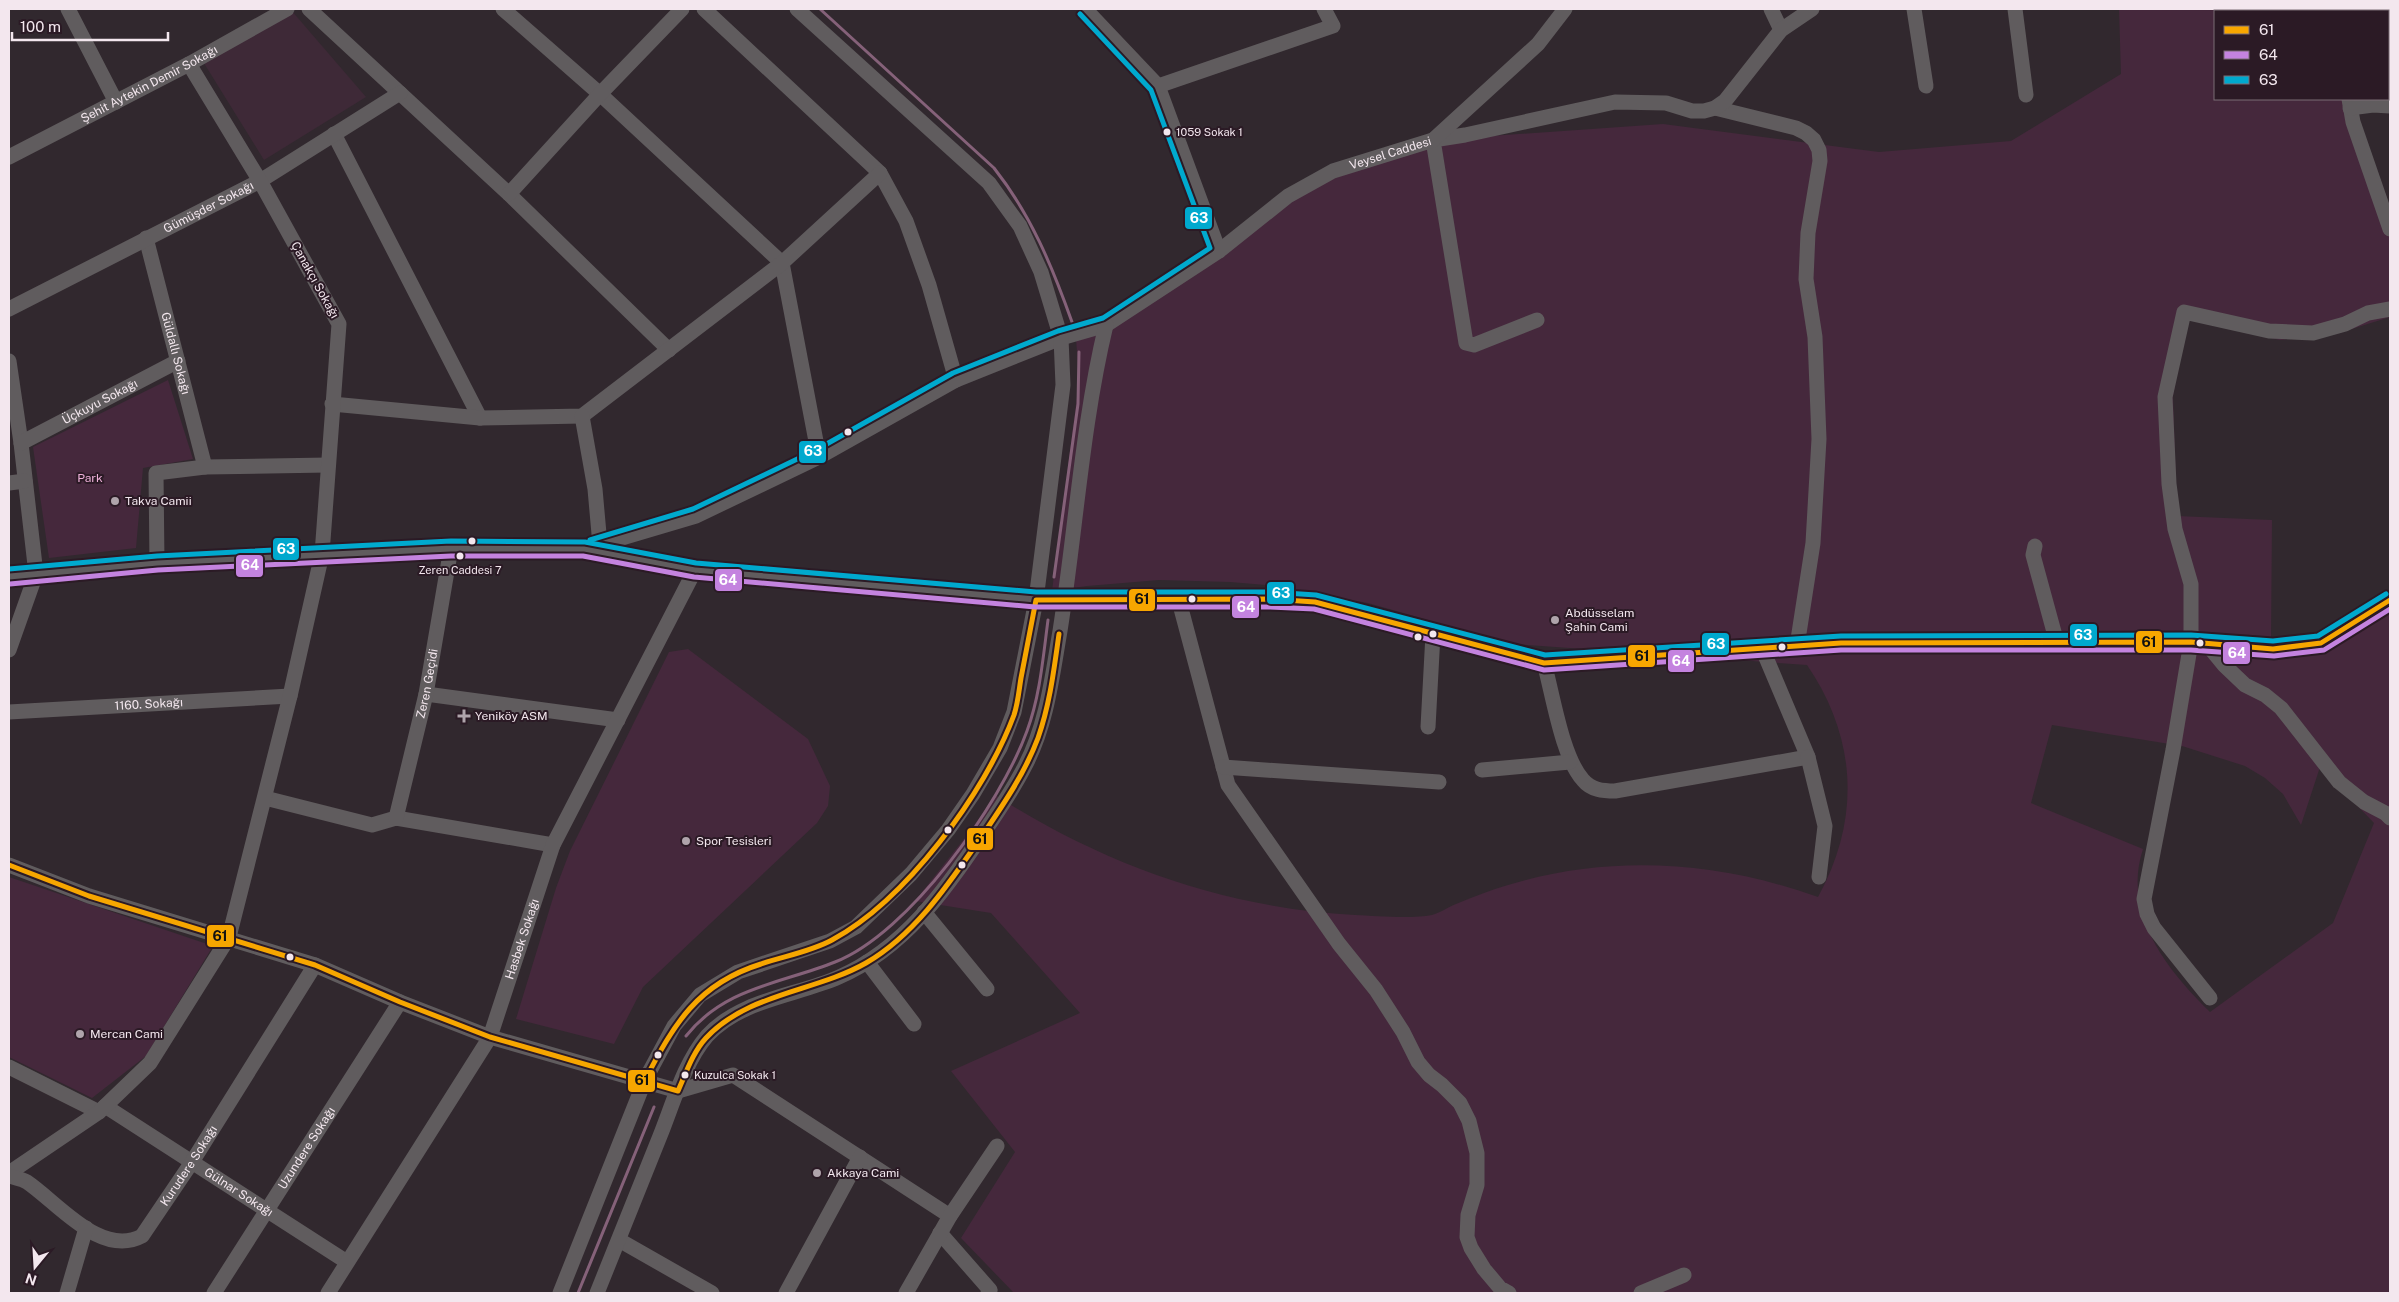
<svg xmlns="http://www.w3.org/2000/svg" width="2399" height="1302" viewBox="0 0 2399 1302" font-family="'Public Sans',sans-serif">
	<style>
		.built { fill: #3e2937 }
		.green { fill: #45283c; fill-rule: evenodd }
		.lines { fill: none; stroke-linecap: round; stroke-linejoin: round }
		.stream { stroke: #856179; stroke-width: 3 }
		.minor { stroke: #605c5e; stroke-width: 15 }
		.bus-1-casing { stroke: #2b1a25; stroke-width: 9 }
		.bus-2-casing { stroke: #2b1a25; stroke-width: 9 }
		.bus-3-casing { stroke: #2b1a25; stroke-width: 9 }
		.bus-1 { stroke: #f7a600; stroke-width: 5 }
		.bus-2 { stroke: #c483df; stroke-width: 5 }
		.bus-3 { stroke: #00a9ce; stroke-width: 5 }
		.bus-dot { fill: #f3e7ee; stroke: #2b1a25; stroke-width: 2 }
		.poi-dot { fill: #afa4ab; stroke: #2b1a25; stroke-width: 2 }
		.labels { text-anchor: middle; stroke-width: 4; stroke-linejoin: round; paint-order: stroke }
		.bus-label { font-size: 11px; fill: #f3e7ee; stroke: #2b1a25; text-anchor: start }
		.street-label { font-size: 12px; fill: #f3e7ee; stroke: #2b1a25 }
		.park-label { font-size: 12px; fill: #eeb0d9; stroke: #2b1a25 }
		.poi-label { font-size: 12px; fill: #f3e7ee; stroke: #2b1a25; text-anchor: start }
		.line-badge { stroke: #2b1a25; stroke-width: 2 }
		.badge-label { font-size: 14px; text-anchor: middle; font-weight: bold; fill: #fff }
		.pale-badge-label { font-size: 14px; text-anchor: middle; font-weight: bold; fill: #111 }
	</style>
	<rect width="100%" height="100%" fill="#31282e"/>
	<!-- built -->
	<path class="built" d="M291,10L366,97L264,160L202,60Z"/>
	<!-- green -->
	<g class="green">
		<path d="M2119,9H2375L2373,11H2215V99H2352L2390,207V317L2339,333L2280,340L2187,319L2173,396L2177,516L2272,520L2271,642L2304,639L2343,622L2390,591V1293H1014L961,1238L1015,1152L951,1071L1080,1013L991,913L915,901L971,830L995,795C1104,865 1225,908 1355,915C1376,916 1412,919 1432,915C1440,913 1448,907 1456,904C1473,897 1491,890 1508,885C1611,854 1717,861 1818,897C1861,819 1857,738 1807,665L1486,642L1428,620L1368,603L1266,585L1230,582L1159,580L1087,586L1052,591L1079,381L1076,338L1091,334L1279,200L1433,140L1663,124L1879,152L2011,141L2121,74ZM2052,725L2182,746L2245,766L2265,778L2283,794L2301,825L2320,767L2374,823L2333,923L2210,1012C2166,969 2122,913 2143,849L2031,803Z"/>
		<path d="M168,380L193,459L143,468L136,548L49,558L33,447Z"/>
		<path d="M688,649L808,739L830,786L828,806L817,823L643,987L614,1044L516,1019L556,888L570,851L669,652Z"/>
		<path d="M9,877L213,946L146,1056L92,1098L9,1057Z"/>
	</g>
	<g class="lines">
		<!-- stream -->
		<g class="stream">
			<path d="M820,9L994,168C1031,215 1052,266 1072,322"/>
			<path d="M1054,577L1078,404L1079,352"/>
			<path d="M686,1036C725,987 780,984 835,962C909,933 1000,805 1027,731C1040,696 1043,658 1048,620"/>
			<path d="M578,1293L654,1107"/>
		</g>
		<!-- minor -->
		<g class="minor">
			<path d="M68,9L116,102"/>
			<path d="M309,9L509,194L669,350"/>
			<path d="M503,9L600,94L782,263L819,457"/>
			<path d="M704,9L880,173L906,221L929,285L956,380"/>
			<path d="M1085,9L1158,86L1219,251"/>
			<path d="M1771,9L1781,30"/>
			<path d="M1914,9L1926,86"/>
			<path d="M2015,9L2026,95"/>
			<path d="M2367,11L2368,9"/>
			<path d="M1158,86L1333,26L1324,9"/>
			<path d="M2349,99L2353,122L2390,229"/>
			<path d="M1715,108L1796,128L1806,133L1814,140L1819,150L1820,161L1808,233L1806,279L1815,337L1819,439L1813,543L1797,646"/>
			<path d="M2350,108L2373,105L2390,106"/>
			<path d="M334,134L480,418"/>
			<path id="s1" d="M9,157L189,64L287,9"/>
			<path d="M509,194L600,94L682,9"/>
			<path id="s2" d="M146,238L205,467"/>
			<path id="s3" d="M9,309L260,181L400,93"/>
			<path d="M1537,320L1474,345L1466,343L1433,140L1465,135L1615,102L1666,103L1692,111H1704L1715,108L1725,101L1781,30L1812,9"/>
			<path d="M9,361L21,443L36,574L9,650"/>
			<path d="M332,404L480,418L582,416L782,263L880,173"/>
			<path d="M582,416L595,489L600,545"/>
			<path id="s4" d="M21,443L178,361"/>
			<path d="M9,483L25,481"/>
			<path d="M2035,546L2033,555L2057,643"/>
			<path id="s5" d="M588,548L696,516L819,457L956,380L1061,338L1106,325L1219,251L1288,196L1333,171L1433,140L1538,44L1565,9"/>
			<path d="M157,563L156,473L205,467L328,465"/>
			<path d="M9,577L157,563L451,548L584,549L695,570L1036,600L1270,599L1315,602L1544,663L1841,643L2191,642L2273,649L2321,643L2390,600"/>
			<path d="M1179,601L1228,785L1339,944L1376,990L1403,1032L1418,1062L1429,1075L1442,1085L1460,1103L1469,1121L1477,1153V1185L1468,1215L1467,1237L1471,1248L1484,1269L1500,1288L1509,1293"/>
			<path d="M2206,643L2224,665L2245,685L2265,695L2281,708L2339,782L2364,802L2385,813L2390,818"/>
			<path d="M1544,663C1553,695 1562,757 1583,780C1591,790 1603,791 1615,791L1808,757L1762,648"/>
			<path d="M426,694L618,720"/>
			<path id="s6" d="M9,712L290,696"/>
			<path d="M1428,727L1433,634"/>
			<path d="M1808,757L1825,826L1819,877"/>
			<path d="M1223,767L1439,782"/>
			<path d="M1482,770L1570,762"/>
			<path d="M265,798L372,825L396,818L553,845"/>
			<path id="s7" d="M396,818L426,694L451,548"/>
			<path d="M9,865L89,896L315,965L400,1002L490,1037L678,1091"/>
			<path d="M924,912L987,989"/>
			<path d="M867,962L914,1024"/>
			<path d="M2210,998L2154,928L2147,914L2144,899L2173,750L2191,642V584L2175,529L2169,484L2165,397L2184,312L2269,331L2313,333L2345,324L2368,313L2390,309"/>
			<path d="M9,1067L99,1112"/>
			<path d="M678,1091L733,1075L950,1216"/>
			<path id="s8" d="M105,1106L347,1262"/>
			<path d="M9,1173L99,1112L150,1063L229,937L290,696L322,554L339,324L260,181L189,64"/>
			<path id="s9" d="M9,1176C15,1178 22,1179 27,1182C58,1203 101,1258 142,1236L192,1162L315,965"/>
			<path d="M940,1233L990,1290L988,1293"/>
			<path d="M619,1240L712,1293"/>
			<path d="M67,1293L86,1228"/>
			<path id="s10" d="M214,1293L400,1002"/>
			<path id="s11" d="M328,1293L490,1037L553,845L695,570"/>
			<path d="M560,1293L645,1080L674,1026L700,995L738,972L830,941L856,927L911,874L948,830L973,794L1000,748L1014,712L1036,600L1063,385L1061,338L1041,272L1020,226L989,183L797,9"/>
			<path d="M597,1293C618,1241 639,1189 660,1136C673,1104 684,1063 707,1036C741,999 796,996 839,977C903,949 945,891 982,835C997,813 1013,790 1025,766C1047,724 1052,677 1060,631C1076,529 1082,425 1106,325"/>
			<path d="M786,1293L860,1157"/>
			<path d="M906,1293L950,1216L997,1146"/>
			<path d="M1641,1293L1684,1275"/>
		</g>
		<!-- bus-1 casing -->
		<g class="bus-1-casing">
			<g id="bus-1">
				<path d="M9,865L89,896L315,965L400,1002L490,1037L678,1091C686,1073 693,1052 706,1038C748,993 815,992 866,963C916,934 950,882 982,836C1003,805 1025,773 1038,738C1050,704 1054,669 1059,634"/>
				<path d="M645,1080C674,1024 697,984 761,964C784,956 810,952 832,940C906,900 985,793 1014,715C1018,703 1019,690 1021,678C1026,652 1031,626 1036,600L1270,599L1315,602L1544,663L1841,643L2191,642L2273,649L2321,643L2390,600"/>
			</g>
		</g>
		<!-- bus-2 casing -->
		<g class="bus-2-casing">
			<path id="bus-2" d="M10,584L158,570L451,556H583L694,577L1035,607H1270L1314,609L1544,670L1841,650H2191L2274,656L2324,650L2390,609"/>
		</g>
		<!-- bus-3 casing -->
		<g class="bus-3-casing">
			<g id="bus-3">
				<path d="M590,540L693,509L816,450L953,373L1058,331L1103,318L1210,248L1151,90L1080,14"/>
				<path d="M9,569L157,556L451,541L585,542L696,563L1036,592H1270L1316,595L1545,655L1841,636L2191,635L2273,641L2318,636L2386,594"/>
			</g>
		</g>
		<!-- bus-1 -->
		<use href="#bus-1" class="bus-1"/>
		<!-- bus-2 -->
		<use href="#bus-2" class="bus-2"/>
		<!-- bus-3 -->
		<use href="#bus-3" class="bus-3"/>
	</g>
	<!-- markers -->
	<g class="bus-dot">
		<circle cx="1167" cy="132" r="4.5"/>
		<circle cx="848" cy="432" r="4.5"/>
		<circle cx="472" cy="541" r="4.5"/>
		<circle cx="460" cy="556" r="4.5"/>
		<circle cx="1192" cy="599" r="4.5"/>
		<circle cx="1433" cy="634" r="4.5"/>
		<circle cx="1418" cy="637" r="4.5"/>
		<circle cx="2200" cy="643" r="4.5"/>
		<circle cx="1782" cy="647" r="4.5"/>
		<circle cx="948" cy="830" r="4.5"/>
		<circle cx="962" cy="865" r="4.5"/>
		<circle cx="290" cy="957" r="4.5"/>
		<circle cx="658" cy="1055" r="4.5"/>
		<circle cx="685" cy="1075" r="4.5"/>
	</g>
	<g class="poi-dot">
		<circle cx="115" cy="501" r="5"/>
		<circle cx="1555" cy="620" r="5"/>
		<path d="M461.5 708.5h5v5h5v5h-5v5h-5v-5h-5v-5h5z"/>
		<circle cx="686" cy="841" r="5"/>
		<circle cx="80" cy="1034" r="5"/>
		<circle cx="817" cy="1173" r="5"/>
	</g>
	<g class="labels">
		<!-- bus labels -->
		<g class="bus-label">
			<text x="1176" y="136">1059 Sokak 1</text>
			<text x="460" y="574" text-anchor="middle">Zeren Caddesi 7</text>
			<text x="694" y="1079">Kuzulca Sokak 1</text>
		</g>
		<!-- street labels -->
		<g class="street-label">
			<text dy="4" stroke="none"><textPath href="#s1" startOffset="158">Şehit Aytekin Demir Sokağı</textPath></text>
			<text dy="4" stroke="none"><textPath href="#s5" startOffset="901">Veysel Caddesi</textPath></text>
			<text dy="4" stroke="none"><textPath href="#s3" startOffset="224">Gümüşder Sokağı</textPath></text>
			<text transform="translate(315 280) rotate(61)" y="4">Çanakçı Sokağı</text>
			<text dy="4" stroke="none"><textPath href="#s2" startOffset="119">Güldallı Sokağı</textPath></text>
			<text dy="4" stroke="none"><textPath href="#s4" startOffset="89">Üçkuyu Sokağı</textPath></text>
			<text dy="4" stroke="none"><textPath href="#s7" startOffset="138">Zeren Geçidi</textPath></text>
			<text dy="4" stroke="none"><textPath href="#s6" startOffset="140">1160. Sokağı</textPath></text>
			<text dy="4" stroke="none"><textPath href="#s11" startOffset="406">Hasbek Sokağı</textPath></text>
			<text dy="4" stroke="none"><textPath href="#s10" startOffset="172">Uzundere Sokağı</textPath></text>
			<text dy="4" stroke="none"><textPath href="#s9" startOffset="238">Kurudere Sokağı</textPath></text>
			<text dy="4" stroke="none"><textPath href="#s8" startOffset="159">Gülnar Sokağı</textPath></text>
		</g>
		<!-- park labels -->
		<g class="park-label">
			<text x="90" y="482">Park</text>
		</g>
		<!-- poi labels -->
		<g class="poi-label">
			<text x="125" y="505">Takva Camii</text>
			<text x="1565" y="617">Abdüsselam<tspan x="1565" dy="14">Şahin Cami</tspan></text>
			<text x="475" y="720">Yeniköy ASM</text>
			<text x="696" y="845">Spor Tesisleri</text>
			<text x="90" y="1038">Mercan Cami</text>
			<text x="827" y="1177">Akkaya Cami</text>
		</g>
	</g>
	<g class="line-badge">
		<rect x="1184" y="206" width="29" height="24" rx="5" fill="#00a9ce"/>
		<rect x="798" y="440" width="29" height="24" rx="5" fill="#00a9ce"/>
		<rect x="272" y="537" width="28" height="24" rx="5" fill="#00a9ce"/>
		<rect x="235" y="554" width="29" height="24" rx="5" fill="#c483df"/>
		<rect x="714" y="568" width="29" height="24" rx="5" fill="#c483df"/>
		<rect x="1266" y="581" width="29" height="24" rx="5" fill="#00a9ce"/>
		<rect x="1128" y="588" width="28" height="24" rx="5" fill="#f7a600"/>
		<rect x="1231" y="595" width="29" height="24" rx="5" fill="#c483df"/>
		<rect x="2069" y="623" width="29" height="24" rx="5" fill="#00a9ce"/>
		<rect x="2135" y="630" width="28" height="24" rx="5" fill="#f7a600"/>
		<rect x="1701" y="632" width="29" height="24" rx="5" fill="#00a9ce"/>
		<rect x="2222" y="641" width="29" height="24" rx="5" fill="#c483df"/>
		<rect x="1627" y="644" width="29" height="24" rx="5" fill="#f7a600"/>
		<rect x="1667" y="649" width="28" height="24" rx="5" fill="#c483df"/>
		<rect x="966" y="827" width="28" height="24" rx="5" fill="#f7a600"/>
		<rect x="206" y="924" width="29" height="24" rx="5" fill="#f7a600"/>
		<rect x="627" y="1069" width="29" height="24" rx="5" fill="#f7a600"/>
	</g>
	<g class="badge-label">
		<text x="1199" y="223">63</text>
		<text x="813" y="456">63</text>
		<text x="286" y="554">63</text>
		<text x="250" y="570">64</text>
		<text x="728" y="585">64</text>
		<text x="1281" y="598">63</text>
		<text x="1246" y="612">64</text>
		<text x="2083" y="640">63</text>
		<text x="1716" y="649">63</text>
		<text x="2237" y="658">64</text>
		<text x="1681" y="666">64</text>
	</g>
	<g class="pale-badge-label">
		<text x="1142" y="604">61</text>
		<text x="2149" y="647">61</text>
		<text x="1642" y="661">61</text>
		<text x="980" y="844">61</text>
		<text x="220" y="941">61</text>
		<text x="642" y="1085">61</text>
	</g>
	<!-- border -->
	<rect width="2399" height="1302" fill="none" stroke="#f3e7ee" stroke-width="20"/>
	<!-- legend -->
	<rect x="2214" y="10" width="175" height="90" fill="#2b1a25" stroke="#7b6c75"/>
	<rect x="2224" y="26" width="25" height="8" fill="#f7a600" stroke="#7b6c75"/>
	<text x="2259" y="35" font-size="15" fill="#f3e7ee">61</text>
	<rect x="2224" y="51" width="25" height="8" fill="#c483df" stroke="#7b6c75"/>
	<text x="2259" y="60" font-size="15" fill="#f3e7ee">64</text>
	<rect x="2224" y="76" width="25" height="8" fill="#00a9ce" stroke="#7b6c75"/>
	<text x="2259" y="85" font-size="15" fill="#f3e7ee">63</text>
	<!-- north arrow -->
	<g transform="translate(35 1267) rotate(198)" stroke="#2b1a25" stroke-width="4" paint-order="stroke">
	<path d="M0-4L9 19L0 12L-9 19Z" fill="#f3e7ee"/>
	<text y="-8" font-size="14" font-weight="bold" text-anchor="middle" fill="#f3e7ee">N</text>
	</g>
	<!-- scale -->
	<path d="M12 32v8h156v-8" fill="none" stroke="#f3e7ee" stroke-width="2.5"/>
	<text x="20" y="32" font-size="15" fill="#f3e7ee" stroke="#2b1a25" stroke-width="4" paint-order="stroke">100 m</text>
</svg>
